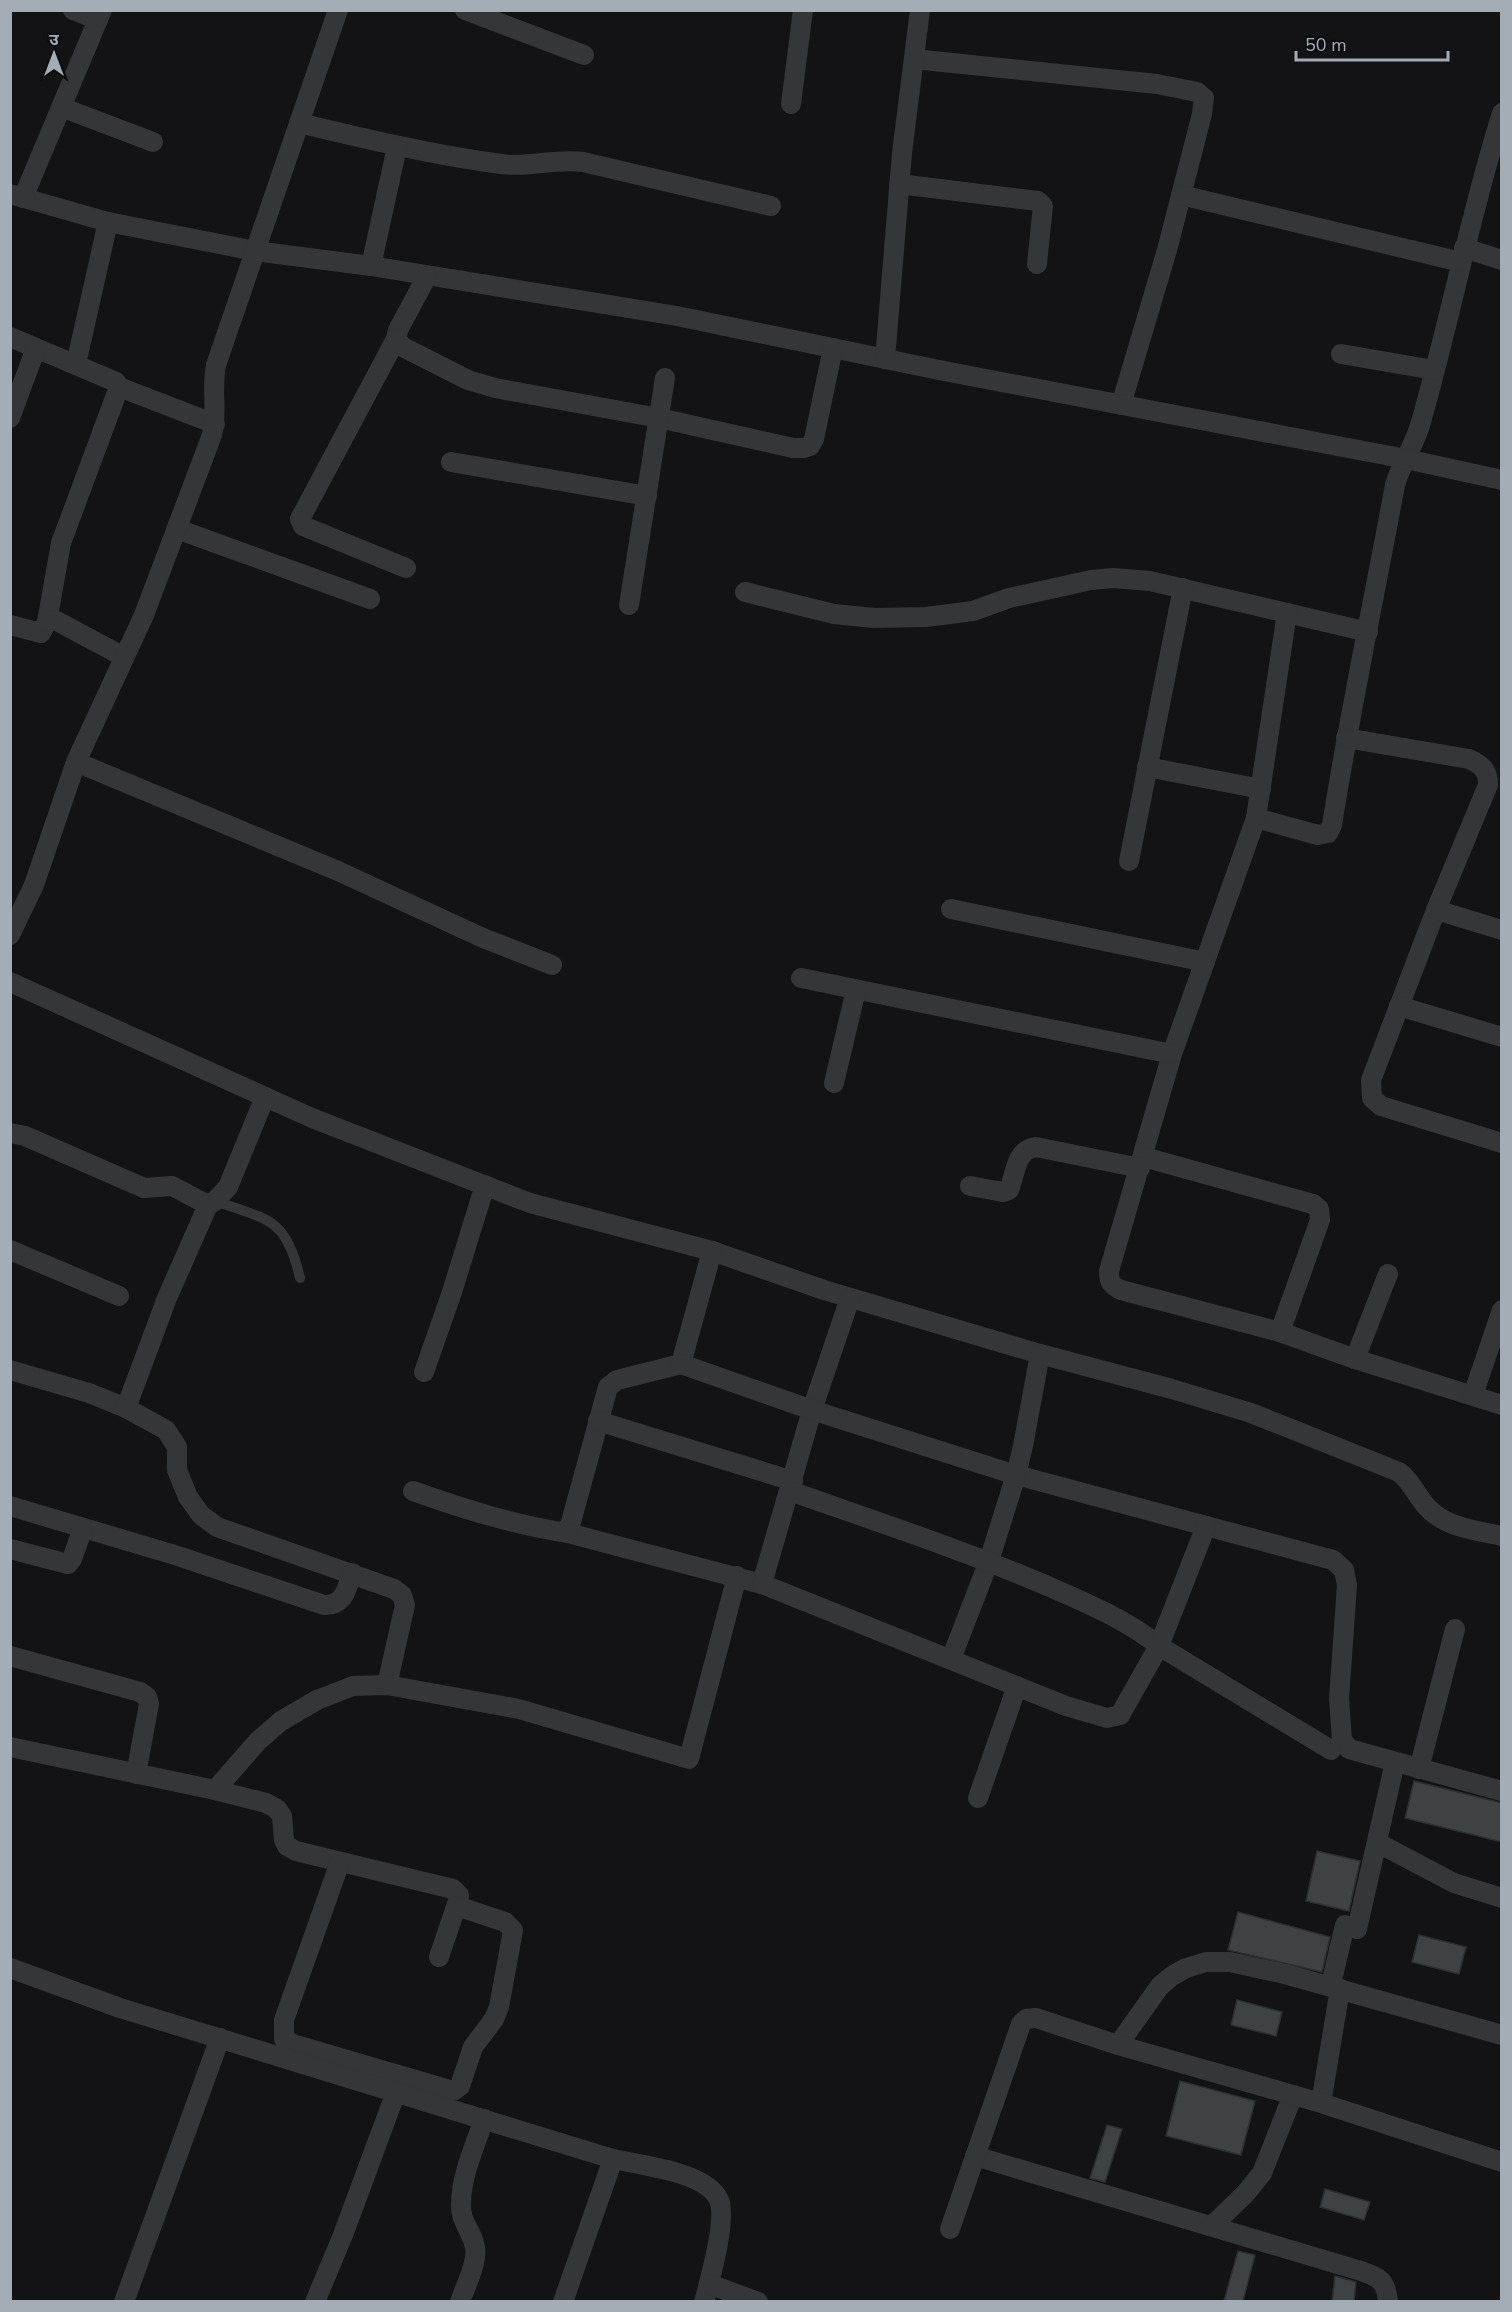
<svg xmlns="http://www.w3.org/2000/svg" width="1512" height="2312" viewBox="0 0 1512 2312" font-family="'Nunito Sans','Noto Sans Devanagari',sans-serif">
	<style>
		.building { fill: #3f4245; stroke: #2d2e31; stroke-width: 1.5 }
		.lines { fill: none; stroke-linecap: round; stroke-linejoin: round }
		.service { stroke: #34363a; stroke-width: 10 }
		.minor { stroke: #34363a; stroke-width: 20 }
	</style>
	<rect width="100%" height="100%" fill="#131315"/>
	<!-- building -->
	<g class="building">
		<path d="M1414,1781L1502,1803V1842L1405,1818Z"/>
		<path d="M1317,1851L1360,1861L1349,1911L1306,1901Z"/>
		<path d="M1238,1912L1330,1937L1322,1972L1228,1950Z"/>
		<path d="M1419,1935L1466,1947L1459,1974L1412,1962Z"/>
		<path d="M1237,2000L1282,2012L1276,2036L1231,2025Z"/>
		<path d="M1180,2081L1255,2101L1241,2155L1166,2136Z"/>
		<path d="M1107,2125L1122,2129L1105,2182L1090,2178Z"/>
		<path d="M1325,2189L1370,2202L1364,2220L1320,2207Z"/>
		<path d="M1238,2251L1255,2255L1243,2301H1224Z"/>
		<path d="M1335,2276L1356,2282L1354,2301H1332Z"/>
	</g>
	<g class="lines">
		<!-- service -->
		<path class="service" d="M215,1201C268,1220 286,1217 300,1278"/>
		<!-- minor -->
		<g class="minor">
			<path d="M73,10L98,20"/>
			<path d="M465,10L584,55"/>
			<path d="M914,59L1157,84L1197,92L1204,98L1202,114L1167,250L1121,405"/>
			<path d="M791,104L803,10"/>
			<path d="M61,107L153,142"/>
			<path d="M1502,113C1470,215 1450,320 1421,422C1415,445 1401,463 1395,485C1374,599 1350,711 1332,825L1328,833L1318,835L1256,818L1172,1054L1109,1271C1109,1282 1111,1285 1121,1290L1280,1332L1355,1359L1502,1405"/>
			<path d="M299,123C366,139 433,155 501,164C529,168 555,158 583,162L771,206"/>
			<path d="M899,184L1038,201L1043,206L1037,264"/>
			<path d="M10,194L108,222L255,251L371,266L677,316L939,370L1406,459L1502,480"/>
			<path d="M1181,195L1461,262"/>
			<path d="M23,198L102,10"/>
			<path d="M1464,248L1502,260"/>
			<path d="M371,266L397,147"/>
			<path d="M427,276L398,330L396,339L403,347L468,380L495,388L659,418L793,448H804L810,446L814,439L833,348"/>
			<path d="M10,337L116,382L119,387L61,543L47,622L41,633L10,625"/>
			<path d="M396,339L300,519L303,526L406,568"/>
			<path d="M1341,354L1434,370"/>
			<path d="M885,359L902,153L920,10"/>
			<path d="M76,364L108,222"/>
			<path d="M119,387L215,424"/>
			<path d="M10,418L36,348"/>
			<path d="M451,462L647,496"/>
			<path d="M177,529L370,599"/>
			<path d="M745,592L834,614L874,618L926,617L973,611L1009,598L1091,580L1113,578L1150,581L1368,632"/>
			<path d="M629,605L665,378"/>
			<path d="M47,622L55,620L124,657"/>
			<path d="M1346,738L1469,759C1482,765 1488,770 1488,785L1436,910L1371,1080L1372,1098L1381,1106L1502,1143"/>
			<path d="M76,762L338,871L483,938L552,965"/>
			<path d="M1147,767L1261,789"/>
			<path d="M1256,818L1287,613"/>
			<path d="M1129,861L1183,588"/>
			<path d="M951,909L1205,962"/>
			<path d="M1436,910L1502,930"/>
			<path d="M10,935L34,885L76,762L144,615L212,435C218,412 211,389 216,365L338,10"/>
			<path d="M801,978L1172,1054"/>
			<path d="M10,982L312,1118L530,1203L712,1251L824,1290L1040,1354L1023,1446L1016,1475L1333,1560L1344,1570L1347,1585L1339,1699L1342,1740L1349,1749L1502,1791"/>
			<path d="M1399,1006L1502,1037"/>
			<path d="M834,1083L856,990"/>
			<path d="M10,1133L25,1136L144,1188L172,1186L208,1205"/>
			<path d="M1144,1157L1313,1204L1319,1209L1320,1220L1280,1332"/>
			<path d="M970,1186L1003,1192L1009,1190C1016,1173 1015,1150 1036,1147L1140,1168"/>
			<path d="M10,1250L119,1296"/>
			<path d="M712,1251L681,1364L617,1380L608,1387L568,1533L762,1584L812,1410L850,1298"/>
			<path d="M1040,1354L1172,1389L1251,1413L1399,1472C1413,1482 1418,1500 1431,1511C1449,1528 1479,1531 1502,1536"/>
			<path d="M1355,1359L1388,1274"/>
			<path d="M681,1364L812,1410L1016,1475L989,1561L951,1659"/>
			<path d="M10,1370L89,1393L126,1408L166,1430L177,1447V1470L188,1497L201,1515L217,1527L394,1589L402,1595L405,1605L387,1685"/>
			<path d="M424,1372L452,1292L485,1185"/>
			<path d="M1473,1395L1502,1310"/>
			<path d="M126,1408L167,1298L208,1205L215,1201L228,1187L265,1097"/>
			<path d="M598,1421L793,1481"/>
			<path d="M413,1491C464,1509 514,1525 568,1533"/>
			<path d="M790,1491C875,1521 960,1549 1043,1584C1084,1602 1124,1618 1159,1646L1331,1750"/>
			<path d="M10,1506L178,1556L324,1605C344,1606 347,1589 352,1573"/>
			<path d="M10,1549L68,1564L72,1559L83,1528"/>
			<path d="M762,1584L1066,1706L1107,1718L1120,1715L1159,1646L1206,1526"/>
			<path d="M10,1656L140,1692L147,1697L149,1704L136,1774"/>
			<path d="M10,1747L215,1790L266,1803L277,1809L282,1816L284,1840L287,1846L296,1851L453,1889L459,1895L458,1901L439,1957"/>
			<path d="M1419,1769L1455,1629"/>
			<path d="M215,1790L258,1741L281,1721L317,1700L353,1686L387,1685L519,1709L689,1759L737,1576"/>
			<path d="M978,1798L1017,1686"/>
			<path d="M1378,1843L1454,1883L1502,1898"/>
			<path d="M340,1862L284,2020V2039L293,2044L450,2090H455L460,2086L473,2047L494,2019L499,2007L513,1930L505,1922L457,1906"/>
			<path d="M1357,1929L1395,1762"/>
			<path d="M10,1968L120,2008L613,2159C641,2165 707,2172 719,2200C727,2219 710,2280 704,2302"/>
			<path d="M1118,2045L1160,1986L1172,1976L1186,1968L1206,1962H1230L1285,1974L1502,2035"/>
			<path d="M1321,2103L1340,1989L1331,1984L1345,1925"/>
			<path d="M975,2156L1361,2271C1380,2278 1386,2280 1388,2302"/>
			<path d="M1212,2226L1246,2193L1262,2173L1293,2095"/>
			<path d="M950,2229L1021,2024L1026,2019L1036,2018L1118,2045L1321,2103L1502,2162"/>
			<path d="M709,2284L758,2302"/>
			<path d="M124,2302L220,2038"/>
			<path d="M315,2302L343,2235L396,2092"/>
			<path d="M460,2302C465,2286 480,2260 474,2243C470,2229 460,2220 461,2204C461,2176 475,2146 484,2119"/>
			<path d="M563,2302L613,2159"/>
		</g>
	</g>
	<!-- border -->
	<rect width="1512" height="2312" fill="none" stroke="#a4acb6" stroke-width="24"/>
	<!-- north arrow -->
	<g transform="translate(54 54)" stroke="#0e0e10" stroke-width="4.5" paint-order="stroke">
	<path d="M0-4.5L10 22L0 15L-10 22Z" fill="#a4acb6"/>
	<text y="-9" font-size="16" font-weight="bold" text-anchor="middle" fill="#a4acb6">उ</text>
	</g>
	<!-- scale -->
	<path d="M1296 51v9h152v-9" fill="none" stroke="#a4acb6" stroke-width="3"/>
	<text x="1305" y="51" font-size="18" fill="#a4acb6" stroke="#0e0e10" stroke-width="4.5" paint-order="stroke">50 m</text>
</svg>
